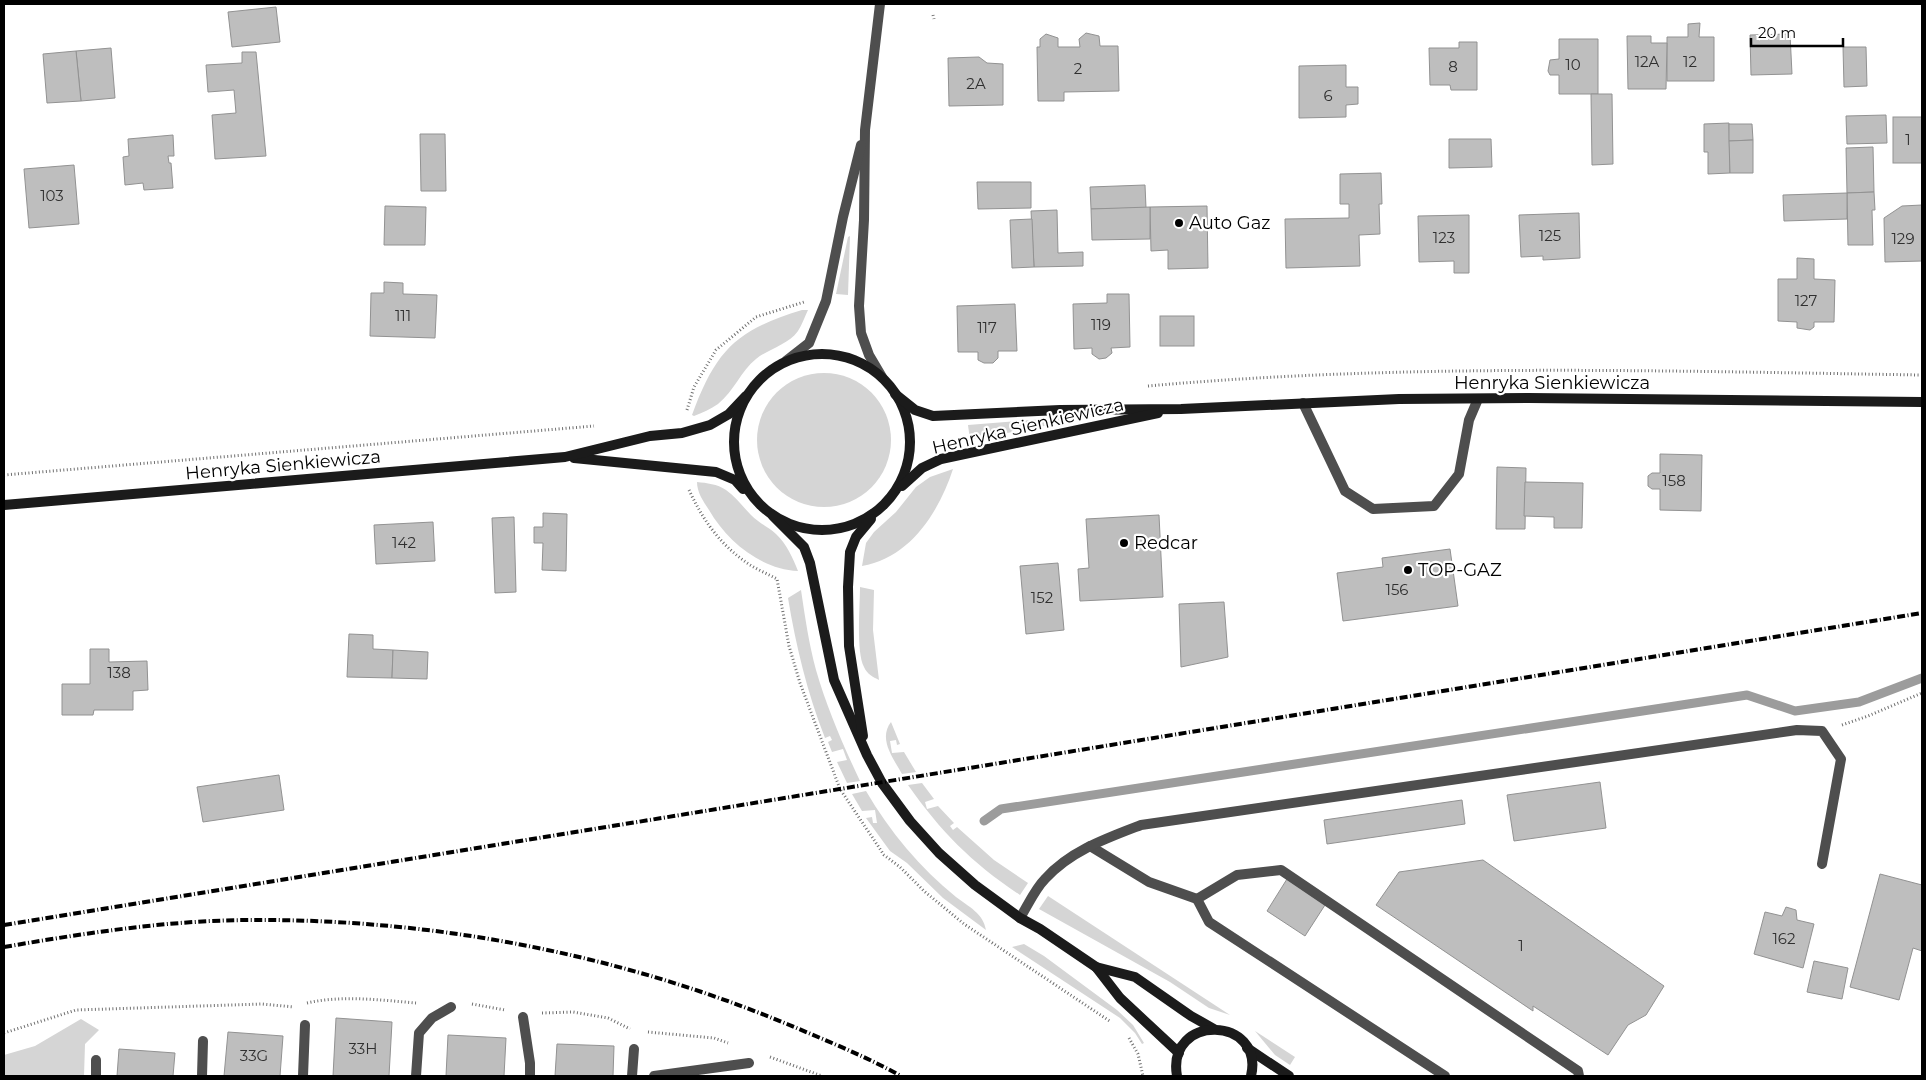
<svg xmlns="http://www.w3.org/2000/svg" width="1926" height="1080" viewBox="0 0 1926 1080" font-family="Montserrat,sans-serif">
	<style>
		.green { fill: #d5d5d5 }
		.lines { fill: none; stroke-linecap: round; stroke-linejoin: round }
		.stream { stroke: #9c9c9c; stroke-width: 9 }
		.building { fill: #bebebe; stroke: #929292 }
		.path { stroke: #707070; stroke-width: 3; stroke-dasharray: 1 2.5; stroke-linecap: butt }
		.lane { stroke: #4e4e4e; stroke-width: 10 }
		.street { stroke: #4e4e4e; stroke-width: 10 }
		.secondary { stroke: #1b1b1b; stroke-width: 10 }
		.rail { stroke: #000; stroke-width: 4; stroke-dasharray: 8 2.5 1 2.5; stroke-linecap: butt }
		.poi-dot { fill: #000; stroke: #fff; stroke-width: 2 }
		.labels { text-anchor: middle; stroke-width: 4.5; stroke-linejoin: round; paint-order: stroke }
		.number-label { font-size: 15px; fill: #303030 }
		.poi-label { font-size: 18px; fill: #000; stroke: #fff; text-anchor: start }
		.street-label { font-size: 18px; fill: #000; stroke: #fff }
	</style>
	<rect width="100%" height="100%" fill="#fff"/>
	<!-- green -->
	<g class="green">
		<path d="M850,236L848,295L836,294L848,237Z"/>
		<path d="M802,310H808C805,316 802,325 798,331C788,345 768,349 756,359C741,371 734,391 718,404C711,409 702,413 694,416L692,415C716,350 736,330 802,310Z"/>
		<circle cx="824" cy="440" r="67"/>
		<path d="M1070,417L1072,418L1071,421L970,440L968,425Z"/>
		<path d="M953,469C939,512 910,558 862,566L866,543L874,532L896,512L916,487L930,477Z"/>
		<path d="M697,482C707,483 717,484 726,490C736,497 743,507 751,515C759,523 768,527 776,534C786,543 793,558 798,571C760,569 727,541 709,510C703,501 697,492 697,482Z"/>
		<path d="M860,587L874,590L873,630L879,680C873,677 867,674 864,667C856,652 860,605 860,587Z"/>
		<path d="M801,590C805,617 809,644 816,670C827,708 843,745 860,781L847,783L837,762L847,760L843,749L832,752L828,742L832,740L830,736L825,738C807,692 796,646 788,598Z"/>
		<path d="M891,722L900,744L897,745L896,740L890,741L892,753L904,752L916,772L902,774C893,758 878,739 891,722Z"/>
		<path d="M922,783L934,799L925,802L927,809L938,806L954,823L950,826L953,830L957,827L994,860L1028,883L1020,895C972,863 941,832 908,785Z"/>
		<path d="M866,791C890,832 920,868 956,897C969,907 983,913 986,930L943,898L907,863L890,851L866,818L872,817L873,823H877L875,810L862,811L852,794Z"/>
		<path d="M1048,896L1230,1015L1209,1008L1170,982L1039,909Z"/>
		<path d="M1024,944L1044,956L1117,1010L1133,1025L1144,1043L1142,1044L1135,1033L1120,1018L1012,947Z"/>
		<path d="M81,1019L99,1030L85,1044L84,1076H4V1055L35,1046Z"/>
		<path d="M1255,1031L1295,1057L1290,1065L1275,1055Z"/>
	</g>
	<g class="lines">
		<!-- stream -->
		<path class="stream" d="M984,821L1001,809L1747,695L1795,711L1859,702L1922,678"/>
	</g>
	<!-- building -->
	<g class="building">
		<path d="M276,7L280,42L232,47L228,12Z"/>
		<path d="M1700,23L1699,37H1714V81H1667V37H1688V24Z"/>
		<path d="M1086,33L1099,36L1100,46H1118L1119,91L1064,92V101H1038L1037,47H1040V39L1046,34L1058,38V47H1080L1079,39Z"/>
		<path d="M1790,34L1792,74L1751,75L1750,35Z"/>
		<path d="M1627,36H1651V43H1667L1666,89H1628Z"/>
		<path d="M1559,39H1598V94H1559V75H1550L1548,71L1550,60L1559,59Z"/>
		<path d="M1459,42H1477V90H1451L1450,85H1430L1429,48H1459Z"/>
		<path d="M1843,47H1866L1867,86L1844,87Z"/>
		<path d="M111,48L115,98L81,101L76,51Z"/>
		<path d="M76,51L81,101L47,103L43,54Z"/>
		<path d="M242,52H256L266,156L215,159L212,115L236,113L234,90L208,92L206,65L242,63Z"/>
		<path d="M979,57L987,63L1003,64V105L949,106L948,58Z"/>
		<path d="M1346,65V87H1358V104L1346,105V117L1299,118V66Z"/>
		<path d="M1591,94H1612L1613,164L1592,165Z"/>
		<path d="M1886,115L1887,143L1847,144L1846,116Z"/>
		<rect x="1893" y="117" width="29" height="46"/>
		<path d="M1729,123L1730,173L1708,174V152H1704V124Z"/>
		<path d="M1729,124H1752L1753,140L1729,141Z"/>
		<path d="M420,134H445L446,191H421Z"/>
		<path d="M173,135L174,156H168L169,163H171L173,188L144,190L143,183L125,185L123,157L129,156L128,139Z"/>
		<path d="M1449,139H1491L1492,167L1449,168Z"/>
		<path d="M1753,140V173H1730L1729,141Z"/>
		<path d="M1873,147L1874,192L1847,193L1846,148Z"/>
		<path d="M74,165L79,224L29,228L24,169Z"/>
		<path d="M1381,173L1382,204H1379L1380,234L1359,235L1360,266L1286,268L1285,219L1349,218V204H1340V174Z"/>
		<path d="M977,182H1031V208L978,209Z"/>
		<path d="M1145,185L1146,208L1091,209L1090,187Z"/>
		<path d="M1874,192L1875,210H1872L1873,245H1848L1847,193Z"/>
		<path d="M1847,193V219L1784,221L1783,195Z"/>
		<path d="M1922,205V261L1885,262L1884,218L1902,206Z"/>
		<path d="M385,206L426,207L425,245H384Z"/>
		<path d="M1207,206L1208,268L1168,269V250L1151,251L1150,207Z"/>
		<path d="M1150,207V239L1092,240L1091,209Z"/>
		<path d="M1057,210L1058,253L1083,252V266L1034,267L1031,211Z"/>
		<path d="M1579,213L1580,258L1543,260V256L1521,257L1519,215Z"/>
		<path d="M1469,215V273H1454V261L1419,262L1418,216Z"/>
		<path d="M1032,219L1034,267L1012,268L1010,220Z"/>
		<path d="M1797,258L1814,259V279L1835,280L1834,322H1814V327L1810,330L1797,328V322L1778,321V279H1797Z"/>
		<path d="M384,282L403,283V294L437,295L435,338L370,336L371,293H384Z"/>
		<path d="M1107,294H1129L1130,347L1111,348L1112,353L1106,358L1099,359L1092,354V348L1074,349L1073,304L1107,303Z"/>
		<path d="M1015,304L1017,351H998V358L993,363H984L978,360V352H958L957,306Z"/>
		<rect x="1160" y="316" width="34" height="30"/>
		<path d="M1660,454L1702,455L1701,511L1660,510V489H1652L1648,486V476L1652,473H1660Z"/>
		<path d="M1497,467L1526,468L1525,529H1496Z"/>
		<path d="M1525,482L1583,483L1582,528H1554V517L1524,516Z"/>
		<path d="M543,513L567,514L566,571L542,570L543,543H534V527H543Z"/>
		<path d="M1159,515L1163,597L1080,601L1078,569L1089,568L1086,519Z"/>
		<path d="M514,517L516,592L495,593L492,518Z"/>
		<path d="M433,522L435,561L376,564L374,525Z"/>
		<path d="M1450,549L1458,606L1343,621L1337,573L1383,567L1382,558Z"/>
		<path d="M1058,563L1064,630L1026,634L1020,566Z"/>
		<path d="M1224,602L1228,657L1181,667L1179,604Z"/>
		<path d="M349,634L373,635V649L393,650L392,678L347,677Z"/>
		<path d="M90,649H109V662L147,661L148,690L133,691V710H94L93,715H62V684H90Z"/>
		<path d="M393,650L428,652L427,679L392,678Z"/>
		<path d="M279,775L284,810L203,822L197,787Z"/>
		<path d="M1600,782L1606,828L1514,841L1507,795Z"/>
		<path d="M1462,800L1465,824L1327,844L1324,820Z"/>
		<path d="M1483,860L1664,986L1646,1015L1628,1025L1608,1055L1533,1006V1011L1376,905L1399,872Z"/>
		<path d="M1880,874L1922,885V951L1913,948L1899,1000L1850,987Z"/>
		<path d="M1287,879L1325,905L1305,936L1267,911Z"/>
		<path d="M1786,907L1796,910L1797,920L1814,924L1803,968L1754,954L1765,912L1782,916Z"/>
		<path d="M1814,961L1848,968L1842,999L1807,992Z"/>
		<path d="M336,1018L392,1022L389,1076H333Z"/>
		<path d="M228,1032L283,1036L280,1076H224Z"/>
		<path d="M448,1035L506,1038L504,1076H446Z"/>
		<path d="M557,1044L614,1046L613,1076H555Z"/>
		<path d="M119,1049L175,1053L173,1076H117Z"/>
	</g>
	<g class="lines">
		<!-- path -->
		<g class="path">
			<path d="M933,15L934,19"/>
			<path d="M1148,386C1406,363 1664,371 1922,375"/>
			<path d="M687,410L694,387L716,350L756,317L804,302"/>
			<path d="M4,475L594,426"/>
			<path d="M689,490C702,518 718,542 743,560C753,568 766,573 777,579L789,646L800,683L840,789L884,855L900,867L924,891L964,924L1111,1022"/>
			<path d="M1842,725L1868,716L1922,693"/>
			<path d="M307,1003C342,995 380,1000 416,1003"/>
			<path d="M472,1004L505,1010"/>
			<path d="M542,1013L573,1012L608,1018L630,1029"/>
			<path d="M648,1032L714,1038L728,1043"/>
			<path d="M4,1033L76,1010L262,1004L294,1007"/>
			<path d="M1129,1038L1138,1054L1143,1076"/>
			<path d="M770,1057L822,1076"/>
		</g>
		<!-- lane -->
		<g class="lane">
			<path d="M1303,403L1345,491L1373,509L1434,506L1459,474L1469,420L1478,399"/>
			<path d="M1090,846L1149,882L1197,899"/>
			<path d="M523,1017L530,1063V1076"/>
			<path d="M96,1076V1060"/>
			<path d="M202,1076L203,1041"/>
			<path d="M303,1076L305,1025"/>
			<path d="M416,1076L419,1033L432,1018L451,1007"/>
			<path d="M632,1076L634,1049"/>
			<path d="M654,1076L749,1063"/>
			<path d="M1445,1076L1209,922L1197,899L1237,875L1281,870L1578,1071L1579,1076"/>
		</g>
		<!-- street -->
		<g class="street">
			<path d="M880,4L865,130L864,220L859,306L861,333L869,355L882,377"/>
			<path d="M786,361L809,343L826,301L843,217L861,145"/>
			<path d="M1020,918C1028,905 1035,889 1045,879C1070,851 1107,838 1141,825L1797,730L1822,731L1841,759L1822,864"/>
		</g>
		<!-- secondary -->
		<g class="secondary">
			<circle cx="822" cy="442" r="88"/>
			<path d="M895,394L915,410L933,416L1060,410L1181,409L1399,399L1529,398L1922,402"/>
			<path d="M574,458L716,472L735,480L743,489"/>
			<path d="M902,486L922,468L941,459L1158,413"/>
			<path d="M4,505L565,457L650,436L682,433L710,425L729,414L746,396"/>
			<path d="M773,516L804,547L810,563L834,680L867,755L882,783L910,821L939,853L975,885L1020,918L1040,929L1096,967L1135,977L1191,1016L1214,1029"/>
			<path d="M863,736L849,646L848,587L850,552L856,537L871,519"/>
			<path d="M1096,967L1120,998L1179,1053"/>
			<path d="M1247,1048L1289,1076"/>
			<path d="M1177,1076C1166,1013 1265,1016 1251,1076"/>
		</g>
		<!-- rail -->
		<g class="rail">
			<path d="M4,925L1922,613"/>
			<path d="M4,947C86,933 169,920 253,920C435,919 618,954 787,1024C825,1040 865,1056 901,1076"/>
		</g>
	</g>
	<!-- markers -->
	<g class="poi-dot">
		<circle cx="1179" cy="223" r="5"/>
		<circle cx="1124" cy="543" r="5"/>
		<circle cx="1408" cy="570" r="5"/>
	</g>
	<g class="labels">
		<!-- number labels -->
		<g class="number-label">
			<text x="1647" y="67">12A</text>
			<text x="1690" y="67">12</text>
			<text x="1573" y="70">10</text>
			<text x="1453" y="72">8</text>
			<text x="1078" y="74">2</text>
			<text x="976" y="89">2A</text>
			<text x="1328" y="101">6</text>
			<text x="1908" y="145">1</text>
			<text x="52" y="201">103</text>
			<text x="1550" y="241">125</text>
			<text x="1444" y="243">123</text>
			<text x="1903" y="244">129</text>
			<text x="1806" y="306">127</text>
			<text x="403" y="321">111</text>
			<text x="1101" y="330">119</text>
			<text x="987" y="333">117</text>
			<text x="1674" y="486">158</text>
			<text x="404" y="548">142</text>
			<text x="1397" y="595">156</text>
			<text x="1042" y="603">152</text>
			<text x="119" y="678">138</text>
			<text x="1784" y="944">162</text>
			<text x="1521" y="951">1</text>
			<text x="363" y="1054">33H</text>
			<text x="254" y="1061">33G</text>
		</g>
		<!-- poi labels -->
		<g class="poi-label">
			<text x="1189" y="229">Auto Gaz</text>
			<text x="1134" y="549">Redcar</text>
			<text x="1418" y="576">TOP-GAZ</text>
		</g>
		<!-- street labels -->
		<g class="street-label">
			<text x="1552" y="389">Henryka Sienkiewicza</text>
			<text transform="translate(1028 426) rotate(-13)" y="6">Henryka Sienkiewicza</text>
			<text transform="translate(283 465) rotate(-5)" y="6">Henryka Sienkiewicza</text>
		</g>
	</g>
	<!-- border -->
	<rect width="1926" height="1080" fill="none" stroke="#000000" stroke-width="10"/>
	<!-- scale -->
	<path d="M1751 38v8h92v-8" fill="none" stroke="#000000" stroke-width="2.5"/>
	<text x="1758" y="38" font-size="15" fill="#000000" stroke="#ffffff" stroke-width="4" paint-order="stroke">20 m</text>
</svg>
